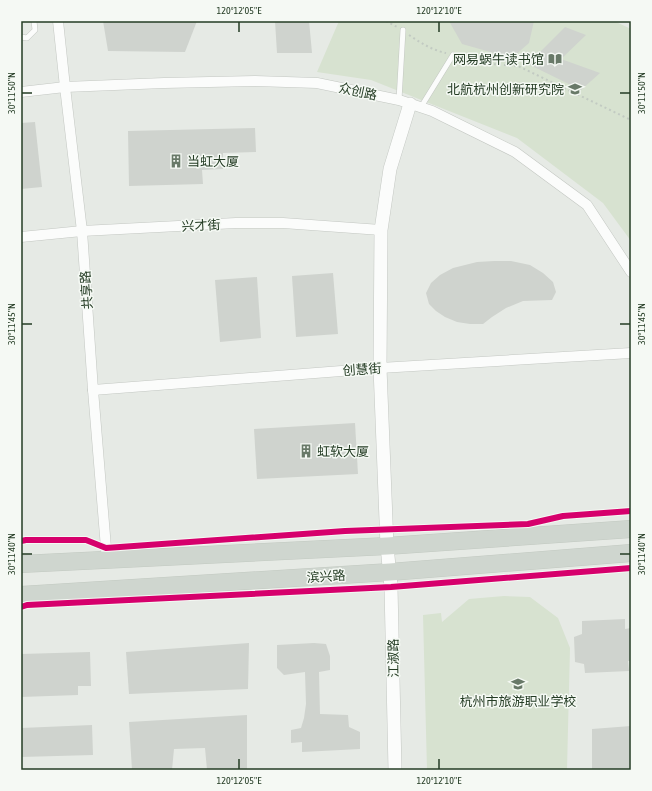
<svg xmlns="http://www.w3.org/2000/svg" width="652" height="791" viewBox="0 0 652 791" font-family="'Asap Condensed','Noto Sans SC',sans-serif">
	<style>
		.green { fill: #d7e2d0 }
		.building { fill: #cfd3ce }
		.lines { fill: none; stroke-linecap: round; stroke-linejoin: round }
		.service-casing { stroke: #c3c7c2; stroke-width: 6 }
		.minor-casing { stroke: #c3c7c2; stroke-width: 11 }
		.tertiary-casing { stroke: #c3c7c2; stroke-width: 14 }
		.primary-casing { stroke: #c2c9c1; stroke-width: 18 }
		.path { stroke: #c2cac2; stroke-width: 2; stroke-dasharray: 2 3; stroke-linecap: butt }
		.service { stroke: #fbfcfb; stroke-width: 5 }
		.minor { stroke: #fbfcfb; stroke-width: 10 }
		.tertiary { stroke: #fbfcfb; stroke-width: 13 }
		.primary { stroke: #cfd6cf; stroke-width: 17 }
		.cycleway-casing { stroke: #f5f9f4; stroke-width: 8 }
		.cycleway { stroke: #d6006c; stroke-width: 6 }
		.ticks { fill: none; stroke: #243c24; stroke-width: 1.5 }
		.labels { text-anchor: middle; stroke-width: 3; stroke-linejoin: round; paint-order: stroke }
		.poi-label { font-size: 13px; fill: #243c24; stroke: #f5f9f4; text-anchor: end }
		.street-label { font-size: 13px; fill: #243c24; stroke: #f5f9f4 }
		.neatline { fill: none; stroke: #243c24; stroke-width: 1.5 }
		.ticks-label { font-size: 10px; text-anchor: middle; fill: #243c24 }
	</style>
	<rect width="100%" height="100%" fill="#e6eae5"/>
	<!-- green -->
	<g class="green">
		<path d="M339,21H614L631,29V241L603,203L517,138L371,80L317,72Z"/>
		<path d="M504,596L530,597L558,618L570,648L567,770H427L423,615L441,613L442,622L469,599Z"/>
	</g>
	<!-- building -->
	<g class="building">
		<path d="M103,21H197L185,52L108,51Z"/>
		<path d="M275,21H309L312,53H277Z"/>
		<path d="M449,21H534L529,43L512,58L462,44Z"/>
		<path d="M565,27L586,35L561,59L600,73L581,90L528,64Z"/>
		<path d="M35,122L42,187L21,189V123Z"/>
		<path d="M255,128L256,152L223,153V169L202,170L203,184L129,186L128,131Z"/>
		<path d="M494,261H511L530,265L543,273L553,282L556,292L552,300L523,301L506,308L492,317L483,324H470L457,322L445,317L436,311L429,304L426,293L431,283L440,275L453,268L477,262Z"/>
		<path d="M333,273L338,334L296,337L292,276Z"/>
		<path d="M257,277L261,338L220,342L215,280Z"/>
		<path d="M355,423L358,474L257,479L254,429Z"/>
		<path d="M625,619V629L631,628V661H628L629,671L585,673L584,664L575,662L574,637L582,634V621Z"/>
		<path d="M249,643L248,689L129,694L126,652Z"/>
		<path d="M314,643L326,644L330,656V670L319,672L320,714L348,715L349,727L360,732V749L302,752V742L291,743V730L301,728L304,718L306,704L305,672L284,675L277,668V645Z"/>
		<path d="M90,652L91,686H78V695L21,697V654Z"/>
		<path d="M247,715V770H207L205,748L174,749L172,770H132L129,722Z"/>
		<path d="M92,725L93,755L21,757V728Z"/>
		<path d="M631,726V770H592V729Z"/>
	</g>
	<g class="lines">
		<!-- service casing -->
		<g class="service-casing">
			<g id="service">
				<path d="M21,37L27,38L35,30L34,21"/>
				<path d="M399,100L403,30"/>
				<path d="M421,107L453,55"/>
			</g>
		</g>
		<!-- minor casing -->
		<g class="minor-casing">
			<g id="minor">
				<path d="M58,21L65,87L82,231L93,390L107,560"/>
				<path d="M21,92L65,87L164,83L255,81L317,83L399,100L432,111L515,152L587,205L631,272"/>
				<path d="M21,237L82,231L236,223H283L381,230"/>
				<path d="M93,390L380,368L631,353"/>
			</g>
		</g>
		<!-- tertiary casing -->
		<g class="tertiary-casing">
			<path id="tertiary" d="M395,770L391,587L387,546L380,368L381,230L390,169L410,104"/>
		</g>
		<!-- primary casing -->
		<g class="primary-casing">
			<g id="primary">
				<path d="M21,564L387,546L631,529"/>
				<path d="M21,595L390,572L631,553"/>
			</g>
		</g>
		<!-- path -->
		<g class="path">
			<path d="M386,21L397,27"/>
			<path d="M409,35C421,43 432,50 446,53"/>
			<path d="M460,57L478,63L518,66L631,120"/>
		</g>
		<!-- service -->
		<use href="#service" class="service"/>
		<!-- minor -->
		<use href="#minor" class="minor"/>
		<!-- tertiary -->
		<use href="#tertiary" class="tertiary"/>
		<!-- primary -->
		<use href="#primary" class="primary"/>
		<!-- cycleway casing -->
		<g class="cycleway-casing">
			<g id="cycleway">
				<path d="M21,541L26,540H86L106,548L345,531L528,524L563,516L631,511"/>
				<path d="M21,607L27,605L391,587L631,568"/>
			</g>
		</g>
		<!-- cycleway -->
		<use href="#cycleway" class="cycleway"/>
	</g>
	<!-- ticks -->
	<path class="ticks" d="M239,22V32M439,22V32M22,93H32M620,93H630M22,324H32M620,324H630M22,554H32M620,554H630M239,759V769M439,759V769"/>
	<!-- icons -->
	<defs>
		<g id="library-bare" transform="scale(1.08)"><path d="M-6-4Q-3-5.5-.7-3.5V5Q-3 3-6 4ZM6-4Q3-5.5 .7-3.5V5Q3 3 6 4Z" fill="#687968" stroke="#f5f9f4" stroke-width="2.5" paint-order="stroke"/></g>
		<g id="university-bare" transform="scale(1.08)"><path d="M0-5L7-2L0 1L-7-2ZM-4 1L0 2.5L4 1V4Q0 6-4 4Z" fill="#687968" stroke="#f5f9f4" stroke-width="2.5" paint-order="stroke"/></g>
		<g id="building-bare" transform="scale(1.08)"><path d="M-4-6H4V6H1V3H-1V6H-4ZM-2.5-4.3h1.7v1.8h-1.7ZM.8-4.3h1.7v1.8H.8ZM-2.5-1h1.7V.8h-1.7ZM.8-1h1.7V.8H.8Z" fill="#687968" stroke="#f5f9f4" stroke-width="2.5" paint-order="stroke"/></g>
		<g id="school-bare" transform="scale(1.08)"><path d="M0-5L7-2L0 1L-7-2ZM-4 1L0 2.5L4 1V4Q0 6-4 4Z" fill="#687968" stroke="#f5f9f4" stroke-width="2.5" paint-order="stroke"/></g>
	</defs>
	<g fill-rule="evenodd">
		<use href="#library-bare" x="555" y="59"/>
		<use href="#university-bare" x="575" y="89"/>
		<use href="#building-bare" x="176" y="161"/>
		<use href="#building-bare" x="306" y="451"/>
		<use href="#school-bare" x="518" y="684"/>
	</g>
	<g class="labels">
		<!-- poi labels -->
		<g class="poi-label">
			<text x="544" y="64">网易蜗牛读书馆</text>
			<text x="564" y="94">北航杭州创新研究院</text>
			<text x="187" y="166" text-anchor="start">当虹大厦</text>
			<text x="317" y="456" text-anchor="start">虹软大厦</text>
			<text x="518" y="706" text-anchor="middle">杭州市旅游职业学校</text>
		</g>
		<!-- street labels -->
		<g class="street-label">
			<text transform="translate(358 91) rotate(12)" y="5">众创路</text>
			<text transform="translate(201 225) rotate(-3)" y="5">兴才街</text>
			<text transform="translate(86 290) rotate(-94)" y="5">共享路</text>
			<text transform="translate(362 369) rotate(-4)" y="5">创慧街</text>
			<text transform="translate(326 576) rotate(-4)" y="5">滨兴路</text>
			<text transform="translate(393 658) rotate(-91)" y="5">江淑路</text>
		</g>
	</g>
	<!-- border -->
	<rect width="652" height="791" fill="none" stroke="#f5f9f4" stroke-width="44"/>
	<rect x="22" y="22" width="608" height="747" class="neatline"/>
	<g class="ticks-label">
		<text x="239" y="14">120°12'05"E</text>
		<text x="439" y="14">120°12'10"E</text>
		<text transform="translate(11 93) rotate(-90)" y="4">30°11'50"N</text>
		<text transform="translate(641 93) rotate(-90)" y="4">30°11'50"N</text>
		<text transform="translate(11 324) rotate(-90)" y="4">30°11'45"N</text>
		<text transform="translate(641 324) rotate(-90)" y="4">30°11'45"N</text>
		<text transform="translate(11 554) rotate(-90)" y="4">30°11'40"N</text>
		<text transform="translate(641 554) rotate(-90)" y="4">30°11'40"N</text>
		<text x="239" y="784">120°12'05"E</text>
		<text x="439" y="784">120°12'10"E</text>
	</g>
</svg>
